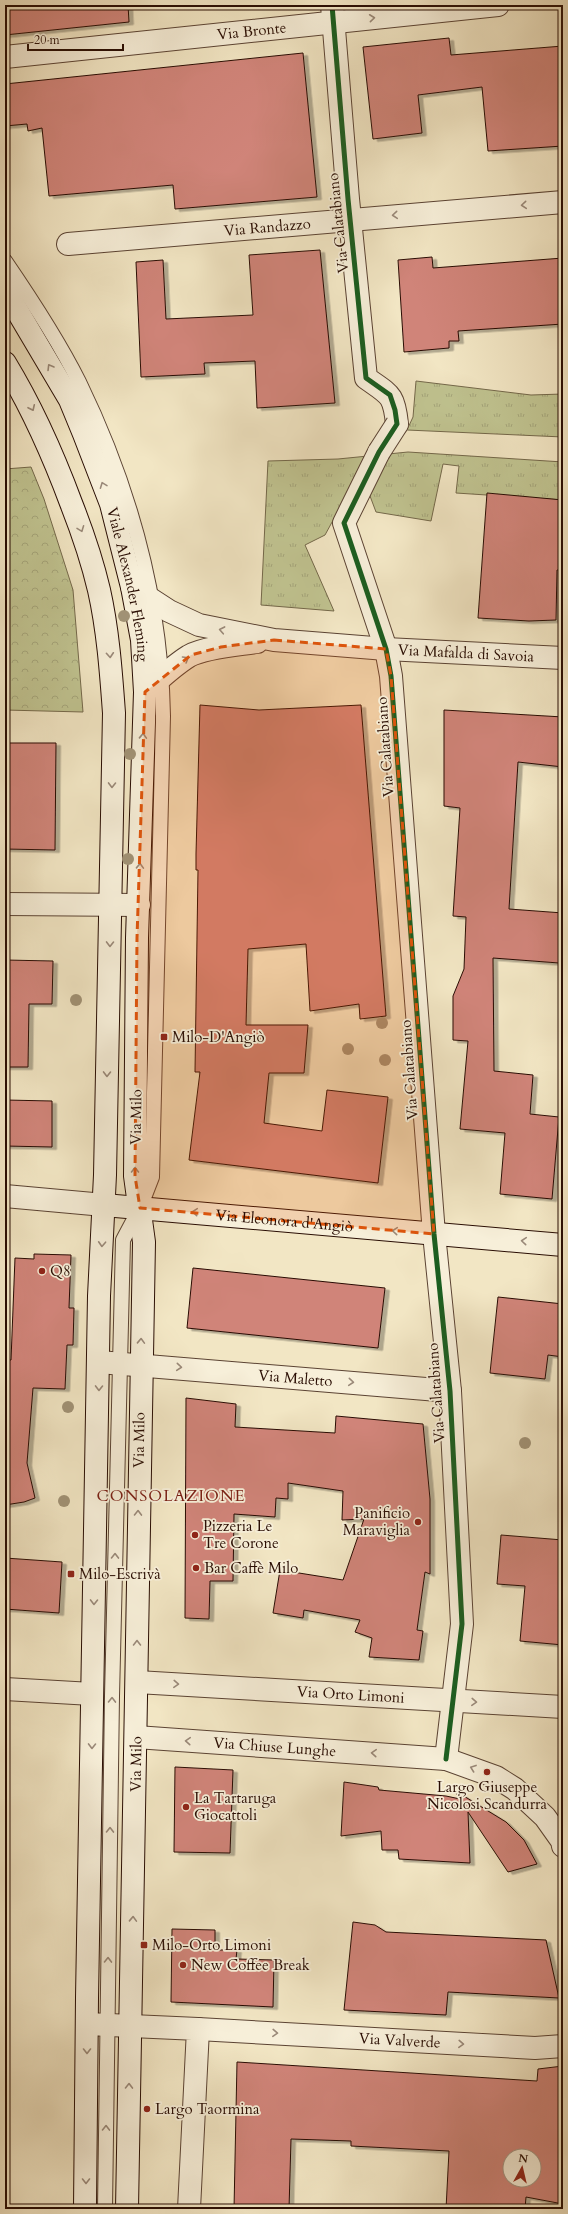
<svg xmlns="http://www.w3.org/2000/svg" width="568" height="2214" viewBox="0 0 568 2214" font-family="Cardo,serif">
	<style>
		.grass { fill: url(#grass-tufts); stroke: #74684a }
		.forest { fill: url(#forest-crowns); stroke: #74684a }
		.building { fill: #d08479; stroke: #290d03; fill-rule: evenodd; filter: url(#shadow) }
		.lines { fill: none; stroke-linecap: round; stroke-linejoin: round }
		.lane-casing { stroke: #5b4333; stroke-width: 16 }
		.street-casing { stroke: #5b4333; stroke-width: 24 }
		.secondary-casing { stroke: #290d03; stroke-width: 24 }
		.lane { stroke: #f7efd9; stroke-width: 14 }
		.street { stroke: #f7efd9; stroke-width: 22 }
		.secondary { stroke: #f7efd9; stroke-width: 22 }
		.street-bridge-casing { stroke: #5b4333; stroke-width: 24; stroke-linecap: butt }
		.street-bridge { stroke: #f7efd9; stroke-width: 22 }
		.cycleway-casing { stroke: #f7efd9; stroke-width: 8 }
		.cycleway { stroke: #1b5e20; stroke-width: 5 }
		.tree { fill: #a19275 }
		.oneway { stroke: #9a8979 }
		.marked { fill: #de550c; fill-opacity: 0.2; stroke: #de550c; stroke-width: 3; stroke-dasharray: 8 5; stroke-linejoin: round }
		.poi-dot { fill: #8f2418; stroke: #f7efd9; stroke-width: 1.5 }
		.labels { text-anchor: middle; stroke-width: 3.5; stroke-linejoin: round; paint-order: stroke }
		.street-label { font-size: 15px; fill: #290d03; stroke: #f7efd9 }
		.poi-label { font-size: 15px; fill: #290d03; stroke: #f7efd9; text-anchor: start }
		.neighbourhood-label { font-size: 16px; letter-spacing: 1px; fill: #7a1f14; stroke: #f7efd9 }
	</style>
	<defs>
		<pattern id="grass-tufts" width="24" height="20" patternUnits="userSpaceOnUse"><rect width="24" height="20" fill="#c0c390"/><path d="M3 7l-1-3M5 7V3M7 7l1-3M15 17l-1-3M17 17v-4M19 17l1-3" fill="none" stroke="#a5a67b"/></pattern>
		<pattern id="forest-crowns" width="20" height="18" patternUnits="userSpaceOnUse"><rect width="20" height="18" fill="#c0c390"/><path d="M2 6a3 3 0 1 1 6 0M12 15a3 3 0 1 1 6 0" fill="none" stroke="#a5a67b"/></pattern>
		<filter id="shadow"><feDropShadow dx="4.5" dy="2.5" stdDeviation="0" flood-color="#0004"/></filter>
	</defs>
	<rect width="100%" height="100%" fill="#f2e6c4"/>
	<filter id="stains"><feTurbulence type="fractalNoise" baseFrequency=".005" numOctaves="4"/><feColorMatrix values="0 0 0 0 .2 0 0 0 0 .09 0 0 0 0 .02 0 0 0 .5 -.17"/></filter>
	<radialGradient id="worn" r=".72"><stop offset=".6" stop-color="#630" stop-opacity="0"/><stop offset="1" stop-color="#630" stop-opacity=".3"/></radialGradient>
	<!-- grass -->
	<g class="grass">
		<path d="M416,381L531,395L563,394V437L407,430L413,417Z"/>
		<path d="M408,452L563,462V500L456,493L459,466L443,464L431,521L376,512L370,496L349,491L325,535L305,545L334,611L261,605L268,461L338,459Z"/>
	</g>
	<!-- forest -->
	<path class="forest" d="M31,467L44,499L73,590L83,712L5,710V469Z"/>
	<!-- building -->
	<g class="building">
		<path d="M5,5H128L129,22L5,35Z"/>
		<path d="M449,38L451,55L563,46V146L488,151L482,87L418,95L422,133L373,139L363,47Z"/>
		<path d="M303,53L317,197L175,209L173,185L49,196L42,128L28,131L27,124L5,126V84Z"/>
		<path d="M320,250L335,403L257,408L255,361L204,363L205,374L141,377L136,262L163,260L166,319L253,315L249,255Z"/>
		<path d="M432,257L433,268L563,258V324L458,331L459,341H449V348L404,352L398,260Z"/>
		<path d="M487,493L563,500V570H557L556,620L529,621L478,618Z"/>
		<path d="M200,705L259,710L361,705L386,1016L360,1019L359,1004L310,1011L306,944L248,949L246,1025H308L304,1073H269L264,1123L322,1131L327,1090L388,1097L378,1183L189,1160L200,1072H195L198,870H196V854Z"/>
		<path d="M444,710L563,717V767L518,762L509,909L563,913L559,963L493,958L494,1071L533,1075L530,1114L559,1117L552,1199L500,1194L505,1133L460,1129L468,1041L453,1040V996L464,969L466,917L453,916L460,808L444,806Z"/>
		<path d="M5,743H56L55,850L5,849Z"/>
		<path d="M5,960L53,961L52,1004H29L28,1067H5Z"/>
		<path d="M5,1100L52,1101V1147L5,1146Z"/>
		<path d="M34,1254L71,1255L69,1308H74L73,1345H67L65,1389L33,1388L27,1463L35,1498L24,1502L5,1505V1360H11L15,1258L34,1259Z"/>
		<path d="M193,1268L385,1288L378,1348L187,1328Z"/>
		<path d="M498,1297L563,1304V1357L548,1355L545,1379L490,1373Z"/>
		<path d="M186,1398L236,1404L235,1427L335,1433L336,1416L423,1424L430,1499V1574L425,1572L417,1630L423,1631L419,1660L369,1657L372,1638L355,1632L360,1620L304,1610L303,1618L273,1613L280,1570L343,1580L364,1519L342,1520L343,1491L288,1483V1499L276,1498L275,1517L234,1514L233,1581H210L209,1619L185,1618Z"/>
		<path d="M501,1535L563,1540V1645L520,1641L525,1586L497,1584Z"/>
		<path d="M5,1558L62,1562L59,1613L5,1609Z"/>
		<path d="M175,1767L233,1770L230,1853L174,1852Z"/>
		<path d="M344,1782L378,1787L379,1790L446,1796L460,1799L454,1790L506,1822L524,1840L537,1864L508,1872L468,1812L470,1863L399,1859L398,1850H382L381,1831L341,1836Z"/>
		<path d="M353,1922L375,1925L386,1932L546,1940L559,1998L448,1992L446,2015L344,2010Z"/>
		<path d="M172,1929L215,1930V1950H237L236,1959L274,1960L273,2007L171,2002Z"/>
		<path d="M237,2062L537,2081L538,2069L563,2066V2204L526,2197L525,2209H446L449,2151L351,2146V2141L291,2139L289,2209H234ZM510,2156H534V2180H510Z"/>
	</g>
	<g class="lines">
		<!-- lane casing -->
		<g class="lane-casing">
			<path id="lane" d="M5,261C31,299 58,340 79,382C130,487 161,599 163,716L152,1177L140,1208L123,1240L112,1696L105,2209"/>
		</g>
		<!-- street casing -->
		<g class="street-casing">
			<g id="street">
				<path d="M332,5L348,199L366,378C390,395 394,394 397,424"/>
				<path id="s1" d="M5,57L498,5"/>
				<path id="s2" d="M68,244L563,202"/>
				<path d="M379,452L344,523L386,649L391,676L434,1234L450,1391L462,1624L446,1759"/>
				<path id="s3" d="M132,587L169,611L199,625L274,640L386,649L563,658"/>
				<path d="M145,692C159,679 173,666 189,656C206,647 237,645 257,642"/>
				<path d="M5,904L139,905"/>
				<path d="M5,1196L104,1205"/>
				<path id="s4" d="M99,1362L450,1391"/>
				<path id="s5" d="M137,1682L563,1707"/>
				<path d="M5,1689L92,1694"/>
				<path id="s6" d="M136,1737L446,1759L496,1777L515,1789L545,1817L562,1841L563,1846"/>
				<path d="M87,2024L198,2029L189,2209"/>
				<path id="s7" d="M198,2029L535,2048L563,2046"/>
			</g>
		</g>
		<!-- secondary casing -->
		<g class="secondary-casing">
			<g id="secondary">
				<path id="s8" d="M5,290L70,400L84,434L111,504L132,587L142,640L145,692L137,938L135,1176L144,1242L127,2209"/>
				<path d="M5,363C33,409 52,452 71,503C82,531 92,560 99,590C108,630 111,672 114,713L105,1175L99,1296L87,1998L85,2209"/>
				<path id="s9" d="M104,1205L563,1245"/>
			</g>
		</g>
		<!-- lane -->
		<use href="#lane" class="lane"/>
		<!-- street -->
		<use href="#street" class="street"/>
		<!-- secondary -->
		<use href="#secondary" class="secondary"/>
		<!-- street-bridge casing -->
		<g class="street-bridge-casing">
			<path id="street-bridge" d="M379,452L397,424"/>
		</g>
		<!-- street-bridge -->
		<use href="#street-bridge" class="street-bridge"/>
		<!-- cycleway casing -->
		<g class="cycleway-casing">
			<path id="cycleway" d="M332,5L348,199L366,378L390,395L395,410L397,424L379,452L344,523L386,649L391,676L434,1234L450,1391L462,1624L446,1759"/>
		</g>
		<!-- cycleway -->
		<use href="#cycleway" class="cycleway"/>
	</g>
	<!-- trees -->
	<g class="tree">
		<circle cx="124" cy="616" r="6"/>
		<circle cx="130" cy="754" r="6"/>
		<circle cx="128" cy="859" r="6"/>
		<circle cx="76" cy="1000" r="6"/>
		<circle cx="382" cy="1023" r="6"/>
		<circle cx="348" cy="1049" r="6"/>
		<circle cx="385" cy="1060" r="6"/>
		<circle cx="68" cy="1407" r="6"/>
		<circle cx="525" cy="1443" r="6"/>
		<circle cx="64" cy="1501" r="6"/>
	</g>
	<!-- one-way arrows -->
	<defs><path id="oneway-chevron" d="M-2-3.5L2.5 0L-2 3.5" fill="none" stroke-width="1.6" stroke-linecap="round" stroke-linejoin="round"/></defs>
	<g class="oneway">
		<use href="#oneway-chevron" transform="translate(372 18) rotate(-6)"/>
		<use href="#oneway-chevron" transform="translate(524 205) rotate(175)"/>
		<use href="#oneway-chevron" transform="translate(395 215) rotate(175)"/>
		<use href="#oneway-chevron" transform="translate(50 367) rotate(-121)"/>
		<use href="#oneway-chevron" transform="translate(32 408) rotate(65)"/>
		<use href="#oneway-chevron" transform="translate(103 485) rotate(-111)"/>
		<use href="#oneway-chevron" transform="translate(81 529) rotate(69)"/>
		<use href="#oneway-chevron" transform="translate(222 630) rotate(-169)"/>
		<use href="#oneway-chevron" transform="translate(110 655) rotate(86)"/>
		<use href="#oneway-chevron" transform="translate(186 659) rotate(-31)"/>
		<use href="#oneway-chevron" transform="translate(143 736) rotate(-88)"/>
		<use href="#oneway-chevron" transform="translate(112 785) rotate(91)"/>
		<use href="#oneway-chevron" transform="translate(140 866) rotate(-88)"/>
		<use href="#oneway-chevron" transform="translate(110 944) rotate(91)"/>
		<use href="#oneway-chevron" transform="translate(107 1074) rotate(91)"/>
		<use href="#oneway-chevron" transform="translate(135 1170) rotate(-90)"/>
		<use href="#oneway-chevron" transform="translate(195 1212) rotate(-175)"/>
		<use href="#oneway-chevron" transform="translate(395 1231) rotate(-175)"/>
		<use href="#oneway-chevron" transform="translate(524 1241) rotate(-175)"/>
		<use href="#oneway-chevron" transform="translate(102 1244) rotate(93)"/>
		<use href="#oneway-chevron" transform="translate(141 1341) rotate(-88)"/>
		<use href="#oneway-chevron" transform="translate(179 1367) rotate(5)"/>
		<use href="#oneway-chevron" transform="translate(351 1382) rotate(5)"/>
		<use href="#oneway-chevron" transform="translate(99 1388) rotate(91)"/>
		<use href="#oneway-chevron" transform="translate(138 1513) rotate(-89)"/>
		<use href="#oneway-chevron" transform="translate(115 1556) rotate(-89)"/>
		<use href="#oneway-chevron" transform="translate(94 1602) rotate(91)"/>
		<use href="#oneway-chevron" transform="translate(137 1643) rotate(-90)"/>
		<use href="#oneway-chevron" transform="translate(176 1684) rotate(3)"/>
		<use href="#oneway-chevron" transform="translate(112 1700) rotate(-89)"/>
		<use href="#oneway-chevron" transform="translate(474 1702) rotate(3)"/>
		<use href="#oneway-chevron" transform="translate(188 1741) rotate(-176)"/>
		<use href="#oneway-chevron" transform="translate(92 1746) rotate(91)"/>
		<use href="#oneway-chevron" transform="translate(374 1753) rotate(-176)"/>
		<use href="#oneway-chevron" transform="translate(473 1768) rotate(-160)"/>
		<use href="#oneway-chevron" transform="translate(110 1830) rotate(-89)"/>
		<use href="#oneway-chevron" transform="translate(133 1919) rotate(-88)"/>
		<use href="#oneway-chevron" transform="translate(108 1960) rotate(-89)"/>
		<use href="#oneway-chevron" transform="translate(275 2033) rotate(3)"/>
		<use href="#oneway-chevron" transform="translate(461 2044) rotate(3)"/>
		<use href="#oneway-chevron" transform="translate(87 2051) rotate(90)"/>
		<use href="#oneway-chevron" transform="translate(129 2086) rotate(-89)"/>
		<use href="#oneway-chevron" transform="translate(106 2128) rotate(-89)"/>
		<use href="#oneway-chevron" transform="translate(86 2181) rotate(90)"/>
	</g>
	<!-- marked area -->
	<path class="marked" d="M274,640L386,649L391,676L434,1234L140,1208L135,1176L137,938L145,692L191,655L221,647Z"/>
	<!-- markers -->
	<g class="poi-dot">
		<rect x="160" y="1033" width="8" height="8" rx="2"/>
		<circle cx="42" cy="1271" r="4"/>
		<circle cx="418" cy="1522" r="4"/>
		<circle cx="195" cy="1535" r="4"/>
		<circle cx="196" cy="1568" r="4"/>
		<rect x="67" y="1570" width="8" height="8" rx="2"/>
		<circle cx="487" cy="1772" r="4"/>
		<circle cx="186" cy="1807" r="4"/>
		<rect x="140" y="1941" width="8" height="8" rx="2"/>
		<circle cx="183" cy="1965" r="4"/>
		<circle cx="147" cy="2109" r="4"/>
	</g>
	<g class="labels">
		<!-- street labels -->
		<g class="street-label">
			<text dy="5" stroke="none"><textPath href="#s1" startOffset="248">Via Bronte</textPath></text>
			<text transform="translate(338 223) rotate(-96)" y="5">Via Calatabiano</text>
			<text dy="5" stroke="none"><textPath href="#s2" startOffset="200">Via Randazzo</textPath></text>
			<text dy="5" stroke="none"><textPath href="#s8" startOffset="322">Viale Alexander Fleming</textPath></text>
			<text dy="5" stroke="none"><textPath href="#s3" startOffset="346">Via Mafalda di Savoia</textPath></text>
			<text transform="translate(385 747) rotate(-94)" y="5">Via Calatabiano</text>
			<text transform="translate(409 1070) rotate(-94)" y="5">Via Calatabiano</text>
			<text transform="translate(136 1117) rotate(-89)" y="5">Via Milo</text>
			<text dy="5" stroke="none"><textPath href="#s9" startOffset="181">Via Eleonora d'Angiò</textPath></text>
			<text dy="5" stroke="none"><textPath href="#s4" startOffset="197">Via Maletto</textPath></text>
			<text transform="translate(436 1393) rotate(-94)" y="5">Via Calatabiano</text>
			<text transform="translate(139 1440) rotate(-89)" y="5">Via Milo</text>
			<text dy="5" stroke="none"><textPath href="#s5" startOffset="214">Via Orto Limoni</textPath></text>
			<text dy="5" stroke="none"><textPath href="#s6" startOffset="139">Via Chiuse Lunghe</textPath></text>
			<text transform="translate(136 1764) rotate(-89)" y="5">Via Milo</text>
			<text dy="5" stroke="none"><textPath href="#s7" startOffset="202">Via Valverde</textPath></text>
		</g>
		<!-- poi labels -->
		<g class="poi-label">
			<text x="172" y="1042">Milo-D'Angiò</text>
			<text x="50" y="1276">Q8</text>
			<text x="410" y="1518" text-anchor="end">Panificio<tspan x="410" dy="17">Maraviglia</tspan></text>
			<text x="203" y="1531">Pizzeria Le<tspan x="203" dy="17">Tre Corone</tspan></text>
			<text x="204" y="1573">Bar Caffè Milo</text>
			<text x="79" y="1579">Milo-Escrivà</text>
			<text x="487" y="1792" text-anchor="middle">Largo Giuseppe<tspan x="487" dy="17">Nicolosi Scandurra</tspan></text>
			<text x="194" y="1803">La Tartaruga<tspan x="194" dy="17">Giocattoli</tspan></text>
			<text x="152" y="1950">Milo-Orto Limoni</text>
			<text x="191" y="1970">New Coffee Break</text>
			<text x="155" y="2114">Largo Taormina</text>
		</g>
		<!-- neighbourhood labels -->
		<g class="neighbourhood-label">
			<text x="171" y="1501">CONSOLAZIONE</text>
		</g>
	</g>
	<!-- margin -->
	<rect width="568" height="2214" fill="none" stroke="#f2e6c4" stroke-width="20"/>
	<rect x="6" y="6" width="556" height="2202" fill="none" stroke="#290d03" stroke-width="2"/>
	<rect x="10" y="10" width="548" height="2194" fill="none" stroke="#290d03"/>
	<!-- north arrow -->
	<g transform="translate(522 2168) rotate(8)"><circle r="19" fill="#f7efd9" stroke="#a59583"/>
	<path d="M0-3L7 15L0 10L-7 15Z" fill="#8f2418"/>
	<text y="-6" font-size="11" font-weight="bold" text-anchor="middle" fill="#290d03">N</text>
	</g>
	<!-- scale -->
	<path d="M28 44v6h95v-6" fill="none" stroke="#290d03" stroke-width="2"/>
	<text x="34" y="44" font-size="12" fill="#290d03" stroke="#f7efd9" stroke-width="3" paint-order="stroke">20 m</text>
	<rect width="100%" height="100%" filter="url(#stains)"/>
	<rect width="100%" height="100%" fill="url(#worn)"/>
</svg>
